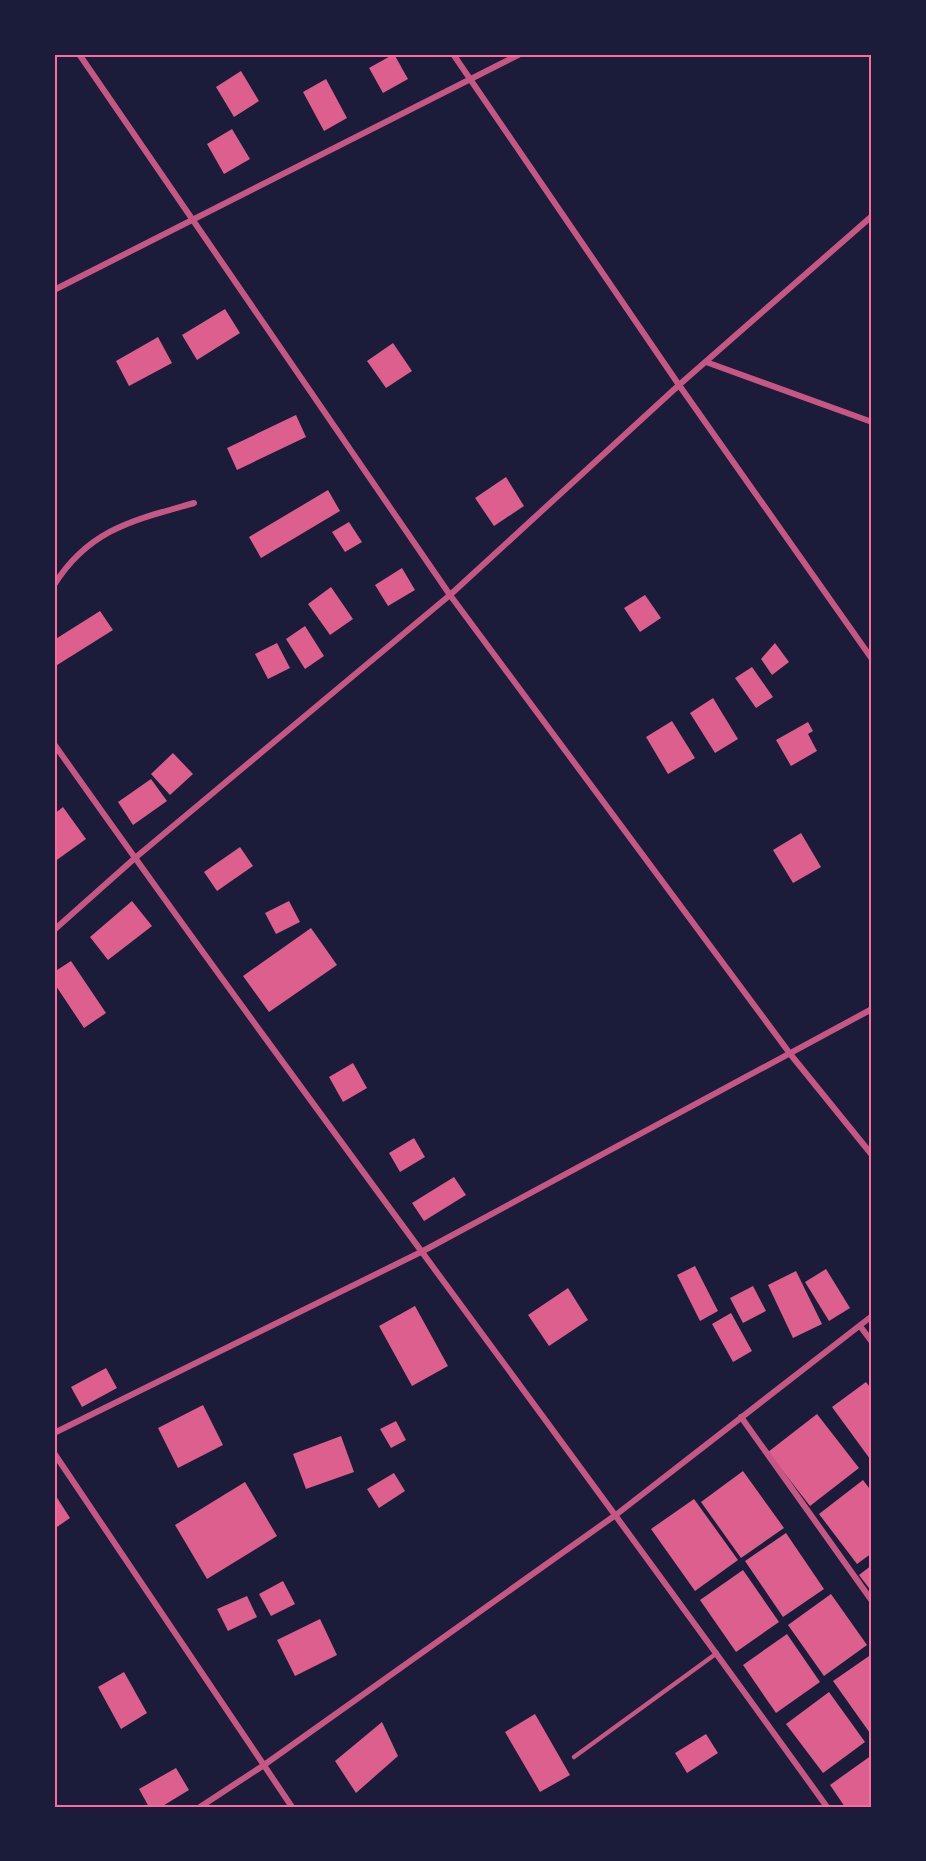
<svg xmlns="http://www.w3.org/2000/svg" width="926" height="1861" viewBox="0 0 926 1861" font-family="'IBM Plex Sans',sans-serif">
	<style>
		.building { fill: #dd5f8e }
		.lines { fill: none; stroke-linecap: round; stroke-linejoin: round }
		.service { stroke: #c65784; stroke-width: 4.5 }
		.minor { stroke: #c65784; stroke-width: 6 }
		.neatline { fill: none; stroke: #ff6b9d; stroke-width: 2 }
	</style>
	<rect width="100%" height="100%" fill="#1b1b3a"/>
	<!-- building -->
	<g class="building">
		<path d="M394,54L408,79L383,93L369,68Z"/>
		<path d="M241,71L259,101L234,117L216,87Z"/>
		<path d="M326,79L347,118L324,131L303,92Z"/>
		<path d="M232,129L250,159L224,174L207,144Z"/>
		<path d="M225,309L240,333L197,360L182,335Z"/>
		<path d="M158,337L172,363L129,386L116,361Z"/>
		<path d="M393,343L412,371L386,388L367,361Z"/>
		<path d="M296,415L306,437L237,470L227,448Z"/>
		<path d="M506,477L524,506L494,526L475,498Z"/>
		<path d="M328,490L340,511L261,558L249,537Z"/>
		<path d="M349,522L362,542L345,552L332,532Z"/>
		<path d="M402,568L415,590L388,606L375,585Z"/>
		<path d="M331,587L353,619L330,635L308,604Z"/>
		<path d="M645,595L661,618L640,632L624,608Z"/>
		<path d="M100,611L113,630L54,667V640Z"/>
		<path d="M305,626L324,656L305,669L286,639Z"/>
		<path d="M277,643L290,668L268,679L255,654Z"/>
		<path d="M775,643L789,662L772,675L761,659Z"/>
		<path d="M752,667L773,697L756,708L735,678Z"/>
		<path d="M713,698L738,739L715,753L690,713Z"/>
		<path d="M672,721L695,758L668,774L646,737Z"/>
		<path d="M808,722L813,731L808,734L817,751L791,766L776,740Z"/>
		<path d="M173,753L193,774L170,795L151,774Z"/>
		<path d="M151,779L167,801L133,825L118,802Z"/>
		<path d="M63,807L86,839L54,862V814Z"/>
		<path d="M801,833L821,867L793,883L773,850Z"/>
		<path d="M240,847L253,866L217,891L204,872Z"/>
		<path d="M132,901L152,926L108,960L90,937Z"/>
		<path d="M289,901L300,922L276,934L265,913Z"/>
		<path d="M311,928L337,965L269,1012L243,976Z"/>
		<path d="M71,961L106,1013L84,1028L54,983V972Z"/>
		<path d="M353,1063L367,1088L343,1102L329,1077Z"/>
		<path d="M414,1138L425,1157L400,1172L389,1153Z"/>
		<path d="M454,1177L466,1195L424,1221L412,1203Z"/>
		<path d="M695,1266L718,1311L700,1321L677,1275Z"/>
		<path d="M826,1269L850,1308L829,1321L805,1282Z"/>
		<path d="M796,1271L822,1324L793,1338L768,1285Z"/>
		<path d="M753,1286L766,1311L743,1323L730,1298Z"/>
		<path d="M568,1288L588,1320L549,1346L528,1315Z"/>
		<path d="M415,1306L448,1366L412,1386L379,1326Z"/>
		<path d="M731,1313L752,1351L733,1362L712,1324Z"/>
		<path d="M106,1368L117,1388L82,1407L71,1387Z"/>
		<path d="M866,1382L872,1390L870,1459L832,1407Z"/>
		<path d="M203,1405L223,1445L178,1468L158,1428Z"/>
		<path d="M817,1414L859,1468L810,1506L768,1452Z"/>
		<path d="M396,1421L406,1440L391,1448L380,1429Z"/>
		<path d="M341,1436L354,1472L306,1489L293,1454Z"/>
		<path d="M743,1471L784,1528L741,1558L701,1502Z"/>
		<path d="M394,1473L405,1491L379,1508L367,1489Z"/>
		<path d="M863,1480L872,1492V1553L857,1564L819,1514Z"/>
		<path d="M245,1482L277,1536L207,1579L175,1525Z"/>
		<path d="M54,1493L70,1518L54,1529Z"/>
		<path d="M694,1499L738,1560L695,1591L651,1529Z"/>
		<path d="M786,1533L824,1589L783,1617L745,1561Z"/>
		<path d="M872,1565V1592L859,1575Z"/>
		<path d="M743,1570L779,1622L736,1652L700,1600Z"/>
		<path d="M283,1581L295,1604L271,1616L259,1594Z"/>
		<path d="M831,1594L867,1645L824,1676L788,1625Z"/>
		<path d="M247,1596L257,1617L228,1631L217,1609Z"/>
		<path d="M320,1619L337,1655L295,1676L277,1640Z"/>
		<path d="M787,1634L820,1682L776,1713L743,1665Z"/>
		<path d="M872,1654V1736L833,1681Z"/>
		<path d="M124,1672L147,1713L121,1729L98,1687Z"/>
		<path d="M829,1692L865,1742L823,1773L786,1724Z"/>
		<path d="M535,1714L570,1775L540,1792L505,1732Z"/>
		<path d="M382,1722L398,1756L356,1793L335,1761Z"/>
		<path d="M706,1734L718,1753L687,1773L675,1753Z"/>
		<path d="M872,1755V1807H845L830,1785Z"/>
		<path d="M176,1768L189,1790L161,1807H149L139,1789Z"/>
	</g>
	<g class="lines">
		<!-- service -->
		<path class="service" d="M574,1757L717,1653"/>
		<!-- minor -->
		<g class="minor">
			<path d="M79,54L450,595L791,1055L872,1155"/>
			<path d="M453,54L679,385L872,659"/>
			<path d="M54,290L520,54"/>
			<path d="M706,362L872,422"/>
			<path d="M54,585C89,529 134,520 194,503"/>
			<path d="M54,744C307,1102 572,1451 827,1807"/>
			<path d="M54,930L135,858L450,595L679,385L872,216"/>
			<path d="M860,1326L872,1342"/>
			<path d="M741,1417L872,1601"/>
			<path d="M54,1433L423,1251L872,1009"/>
			<path d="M54,1453L292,1807"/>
			<path d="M200,1807L264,1765L617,1514L872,1316"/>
		</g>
	</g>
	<!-- border -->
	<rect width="926" height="1861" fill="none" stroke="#1b1b3a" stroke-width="111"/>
	<rect x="56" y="56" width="814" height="1750" class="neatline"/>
</svg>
